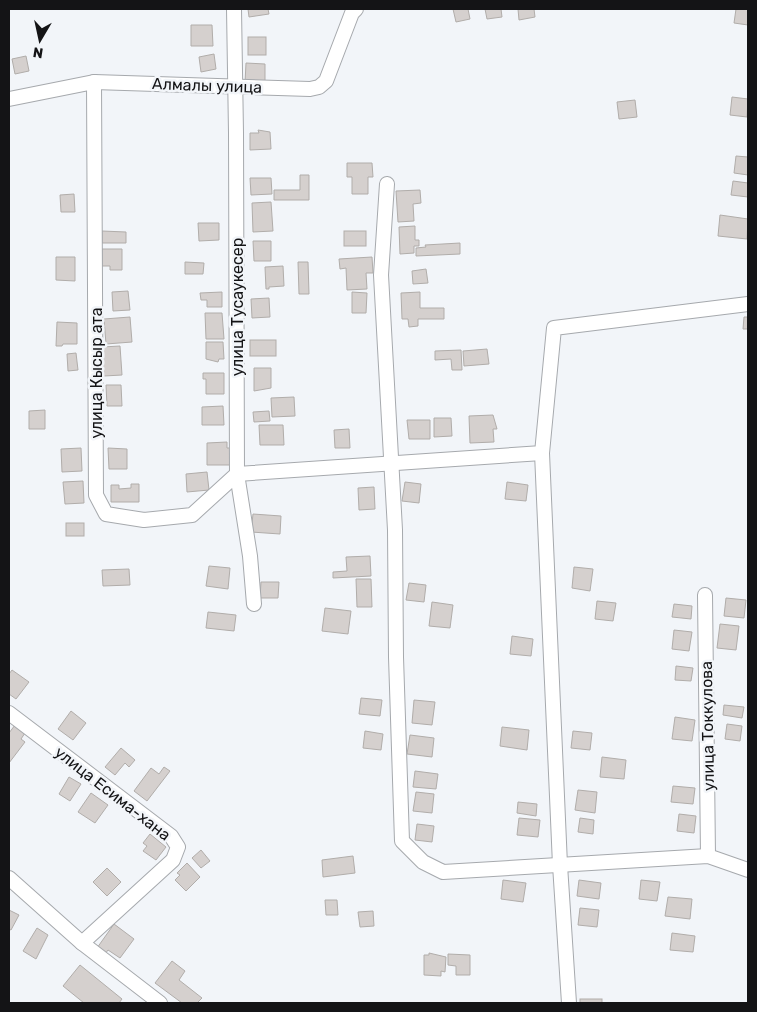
<svg xmlns="http://www.w3.org/2000/svg" width="757" height="1012" viewBox="0 0 757 1012" font-family="Rubik,sans-serif">
	<style>
		.building { fill: #d5d0ce; stroke: #b1adaa }
		.lines { fill: none; stroke-linecap: round; stroke-linejoin: round }
		.minor-casing { stroke: #a6a9ad; stroke-width: 16 }
		.minor { stroke: #fff; stroke-width: 14 }
		.labels { text-anchor: middle; stroke-width: 5; stroke-linejoin: round; paint-order: stroke }
		.street-label { font-size: 16px; fill: #141416; stroke: #f2f5f9 }
	</style>
	<rect width="100%" height="100%" fill="#f2f5f9"/>
	<!-- building -->
	<g class="building">
		<path d="M248,9H268L269,14L249,17Z"/>
		<path d="M453,9H468L470,19L456,22Z"/>
		<path d="M485,9H501L502,17L487,19Z"/>
		<path d="M518,9H534L535,17L519,20Z"/>
		<path d="M736,9H748V25L734,23Z"/>
		<path d="M191,25H212L213,46H191Z"/>
		<rect x="248" y="37" width="18" height="18"/>
		<path d="M214,54L216,69L201,72L199,57Z"/>
		<path d="M26,56L29,71L15,74L12,59Z"/>
		<path d="M246,63L265,64V84L245,83Z"/>
		<path d="M732,97L748,99L747,117L730,115Z"/>
		<path d="M635,100L637,117L619,119L617,102Z"/>
		<path d="M258,130L270,132L271,149L250,150V133H259Z"/>
		<path d="M736,156L748,157V175L734,173Z"/>
		<path d="M347,163H372L373,177H368V194H352V177H347Z"/>
		<path d="M300,175H309V200H274V190H300Z"/>
		<path d="M250,178H271L272,194L251,195Z"/>
		<path d="M733,181L748,183V197L731,195Z"/>
		<path d="M420,190L421,203L413,204L414,221L398,222L396,191Z"/>
		<path d="M74,194L75,212H61L60,195Z"/>
		<path d="M271,202L273,231L253,232L252,203Z"/>
		<path d="M720,215L748,219L747,239L718,236Z"/>
		<path d="M198,223H219V240L199,241Z"/>
		<path d="M415,226V240H419V246H414V253L400,254L399,227Z"/>
		<path d="M102,231L126,232V243H102Z"/>
		<rect x="344" y="231" width="22" height="15"/>
		<path d="M253,241H271V261H254Z"/>
		<path d="M460,243V254L416,256V248L426,247L425,245Z"/>
		<path d="M102,249H122V270H110V266H102Z"/>
		<path d="M56,257H75V281L56,280Z"/>
		<path d="M372,257L373,273H366L367,289L347,290L346,268L340,269L339,259Z"/>
		<path d="M185,262L204,263L203,274H185Z"/>
		<path d="M298,262H308L309,294H299Z"/>
		<path d="M283,266L284,286L269,287V289H266L265,267Z"/>
		<path d="M426,269L428,283L413,284L412,271Z"/>
		<path d="M128,291L130,310L113,311L112,292Z"/>
		<path d="M222,292V307H207V300H201L200,293Z"/>
		<path d="M352,292L367,293L366,313H352Z"/>
		<path d="M420,292V308H444V319H418V326L409,327L408,319H402L401,293Z"/>
		<path d="M269,298L270,317L252,318L251,299Z"/>
		<path d="M205,313H222L224,339H206Z"/>
		<path d="M130,317L132,342L106,344L104,319Z"/>
		<path d="M744,317H748V329H743Z"/>
		<path d="M57,322L77,323V344H63L62,346H56Z"/>
		<rect x="250" y="340" width="26" height="16"/>
		<path d="M206,342H223L224,359H219L218,362L206,359Z"/>
		<path d="M120,346L122,375L104,376L102,347Z"/>
		<path d="M487,349L489,364L464,366L463,351Z"/>
		<path d="M461,350L462,370H452L451,359L435,360V351Z"/>
		<path d="M76,353L78,370L68,371L67,354Z"/>
		<path d="M254,368H271V388L254,391Z"/>
		<path d="M203,373H224V394H206V379H203Z"/>
		<path d="M106,385H121L122,406H107Z"/>
		<path d="M294,397L295,416L272,417L271,398Z"/>
		<path d="M223,406L224,425H202V407Z"/>
		<path d="M45,410V429H29V411Z"/>
		<path d="M269,411L270,421L254,422L253,412Z"/>
		<path d="M493,415L497,429H493L494,442L470,443L469,416Z"/>
		<path d="M434,418H451L452,436L434,437Z"/>
		<path d="M407,420H430V439H409Z"/>
		<path d="M259,425H283L284,445H260Z"/>
		<path d="M349,429L350,448H335L334,430Z"/>
		<path d="M227,442V448H233V465H207V443Z"/>
		<path d="M81,448L82,471L62,472L61,449Z"/>
		<path d="M108,448L127,449V469H109Z"/>
		<path d="M207,472L209,490L187,492L186,474Z"/>
		<path d="M83,481L84,503L65,504L63,482Z"/>
		<path d="M405,482L421,484L419,503L402,501Z"/>
		<path d="M507,482L528,485L526,501L505,499Z"/>
		<path d="M131,484H139V502H111V485H119V489L131,488Z"/>
		<path d="M374,487L375,509L359,510L358,488Z"/>
		<path d="M253,514L281,516L280,534L251,532Z"/>
		<rect x="66" y="523" width="18" height="13"/>
		<path d="M370,556L371,576L333,578V572L347,571L346,557Z"/>
		<path d="M209,566L230,568L228,589L206,586Z"/>
		<path d="M574,567L593,569L590,591L572,588Z"/>
		<path d="M129,569L130,585L103,586L102,570Z"/>
		<path d="M356,579H371L372,607H357Z"/>
		<path d="M261,582H279L278,598H260Z"/>
		<path d="M409,583L426,585L424,602L406,600Z"/>
		<path d="M726,598L746,600L744,618L724,616Z"/>
		<path d="M597,601L616,603L613,621L595,619Z"/>
		<path d="M432,602L453,605L450,628L429,626Z"/>
		<path d="M674,604L692,606L691,619L672,617Z"/>
		<path d="M325,608L351,611L348,634L322,631Z"/>
		<path d="M208,612L236,615L234,631L206,628Z"/>
		<path d="M720,624L739,626L736,650L717,648Z"/>
		<path d="M674,630L692,632L689,651L672,649Z"/>
		<path d="M512,636L533,639L531,656L510,654Z"/>
		<path d="M676,666L693,668L691,681L675,680Z"/>
		<path d="M12,670L29,682L16,699L9,694V674Z"/>
		<path d="M361,698L382,700L380,716L359,714Z"/>
		<path d="M414,700L435,702L432,725L412,723Z"/>
		<path d="M724,705L744,707L742,718L723,715Z"/>
		<path d="M71,711L86,723L73,740L58,729Z"/>
		<path d="M675,717L695,720L692,741L672,739Z"/>
		<path d="M727,724L742,726L740,741L725,739Z"/>
		<path d="M15,725L25,733L21,739L25,742L9,763V733Z"/>
		<path d="M502,727L529,730L527,750L500,746Z"/>
		<path d="M365,731L383,734L381,750L363,748Z"/>
		<path d="M573,731L592,733L590,750L571,748Z"/>
		<path d="M410,735L434,738L432,757L407,754Z"/>
		<path d="M121,748L135,760L129,767L125,763L115,775L105,767Z"/>
		<path d="M602,757L626,760L624,779L600,777Z"/>
		<path d="M164,767L170,771L147,801L134,791L151,768L159,774Z"/>
		<path d="M415,771L438,774L436,789L413,787Z"/>
		<path d="M69,777L81,784L70,801L59,794Z"/>
		<path d="M673,786L695,788L693,804L671,802Z"/>
		<path d="M578,790L597,792L595,813L575,810Z"/>
		<path d="M416,792L434,794L432,813L413,811Z"/>
		<path d="M91,793L108,805L95,823L78,812Z"/>
		<path d="M518,802L537,804L536,816L517,813Z"/>
		<path d="M679,814L696,816L694,833L677,831Z"/>
		<path d="M519,818L540,820L538,837L517,835Z"/>
		<path d="M580,818L594,820L593,834L578,832Z"/>
		<path d="M417,824L434,826L432,842L415,840Z"/>
		<path d="M150,834L166,847L156,860L143,851L147,846L143,843Z"/>
		<path d="M201,850L210,861L201,868L192,858Z"/>
		<path d="M353,856L355,873L323,877L322,860Z"/>
		<path d="M187,863L200,877L186,891L175,880L180,875L177,873Z"/>
		<path d="M107,868L121,882L107,896L93,882Z"/>
		<path d="M503,880L526,883L523,902L501,899Z"/>
		<path d="M579,880L601,883L599,899L577,896Z"/>
		<path d="M641,880L660,882L657,901L639,899Z"/>
		<path d="M668,897L692,899L690,919L665,916Z"/>
		<path d="M325,900H337L338,915H326Z"/>
		<path d="M580,908L599,910L597,927L578,925Z"/>
		<path d="M9,910L19,915L11,930L9,929Z"/>
		<path d="M373,911L374,926L360,927L358,912Z"/>
		<path d="M114,924L134,939L120,958L108,950L105,954L97,948Z"/>
		<path d="M37,928L48,935L36,959L23,951Z"/>
		<path d="M672,933L695,936L693,952L670,950Z"/>
		<path d="M429,953L446,957L445,972L441,971V976L424,975V955H429Z"/>
		<path d="M448,954L470,955V975H456V966L448,965Z"/>
		<path d="M172,961L185,971L179,980L202,998L197,1003H182L155,983Z"/>
		<path d="M80,965L122,999L119,1003H84L63,986Z"/>
		<rect x="580" y="999" width="22" height="4"/>
	</g>
	<g class="lines">
		<!-- minor casing -->
		<g class="minor-casing">
			<g id="minor">
				<path d="M234,9L236,133L237,474L250,556L254,604"/>
				<path d="M94,82L96,495L106,514L144,520L192,515L237,474L542,453L554,328L748,304"/>
				<path d="M9,99L94,82L310,89L319,87L326,81L352,13L356,9"/>
				<path d="M387,184L381,275L395,530L396,657L402,841L423,862L443,872L708,856L748,870"/>
				<path d="M542,453L560,865L569,1003"/>
				<path d="M705,595L708,856"/>
				<path d="M9,713L171,836L178,847L173,860L82,943"/>
				<path d="M9,878L82,943L160,1003"/>
			</g>
		</g>
		<!-- minor -->
		<use href="#minor" class="minor"/>
	</g>
	<g class="labels">
		<!-- street labels -->
		<g class="street-label">
			<text transform="translate(207 85) rotate(2)" y="6">Алмалы улица</text>
			<text transform="translate(237 307) rotate(-90)" y="6">улица Тусаукесер</text>
			<text transform="translate(96 373) rotate(-90)" y="6">улица Кысыр ата</text>
			<text transform="translate(707 726) rotate(-91)" y="6">улица Токкулова</text>
			<text transform="translate(113 793) rotate(38)" y="6">улица Есима-хана</text>
		</g>
	</g>
	<!-- border -->
	<rect width="757" height="1012" fill="none" stroke="#141416" stroke-width="20"/>
	<!-- north arrow -->
	<g transform="translate(40 40) rotate(189)" stroke="#f2f5f9" stroke-width="4" paint-order="stroke">
	<path d="M0-4L9 19L0 12L-9 19Z" fill="#141416"/>
	<text y="-8" font-size="14" font-weight="bold" text-anchor="middle" fill="#141416">N</text>
	</g>
</svg>
